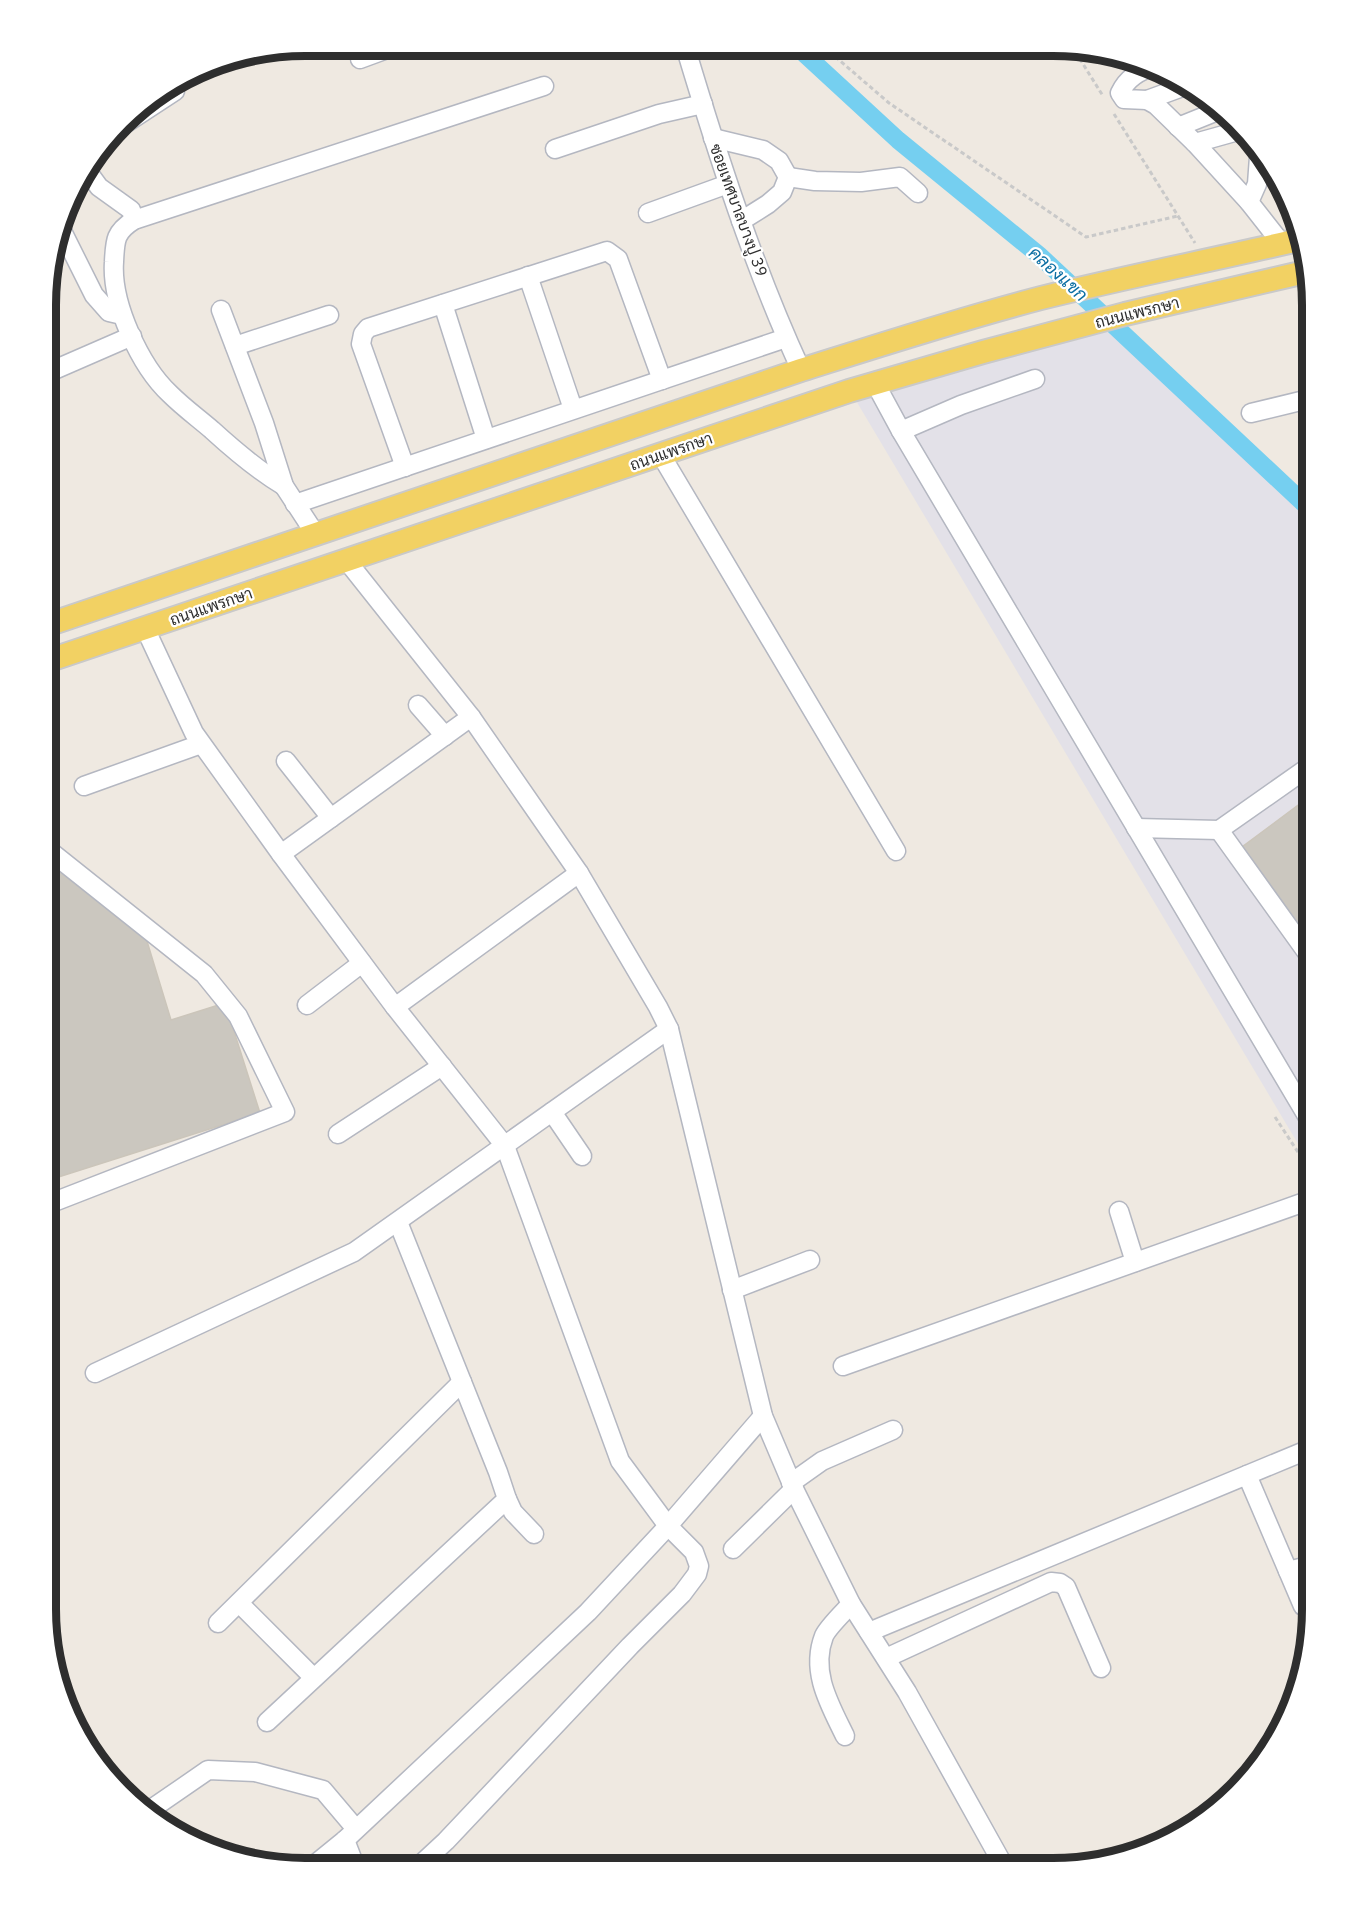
<svg xmlns="http://www.w3.org/2000/svg" width="1358" height="1913" viewBox="0 0 1358 1913" font-family="'IBM Plex Sans',Sarabun,sans-serif">
	<style>
		.industrial { fill: #e3e1e8 }
		.lines { fill: none; stroke-linecap: round; stroke-linejoin: round }
		.canal { stroke: #75cff0; stroke-width: 18 }
		.building { fill: #cbc7bf; stroke: #cbc5ba; stroke-width: 1.5 }
		.minor-casing { stroke: #b4b7c1; stroke-width: 21 }
		.major-casing { stroke: #c9c9c9; stroke-width: 26 }
		.path { stroke: #c9c9c9; stroke-width: 3; stroke-dasharray: 4.5 3; stroke-linecap: butt }
		.minor { stroke: #fff; stroke-width: 18 }
		.major { stroke: #f2d163; stroke-width: 22 }
		.labels { text-anchor: middle; stroke-width: 4.5; stroke-linejoin: round; paint-order: stroke }
		.street-label { font-size: 16px; fill: #2e2e2e; stroke: #fff }
		.water-label { font-size: 18px; font-style: italic; fill: #0d6fa3; stroke: #fff }
		.rim { fill: none; stroke: #2e2e2e; stroke-width: 8 }
	</style>
	<rect width="100%" height="100%" fill="#efe9e1"/>
	<!-- industrial -->
	<path class="industrial" d="M1103,327L1313,518V1169L855,399Z"/>
	<g class="lines">
		<!-- canal -->
		<path class="canal" d="M796,46L898,140L1040,256L1313,512"/>
	</g>
	<!-- building -->
	<g class="building">
		<path d="M1313,794V951L1238,850Z"/>
		<path d="M46,860L146,938L171,1020L225,1003L260,1113L46,1181Z"/>
	</g>
	<g class="lines">
		<!-- minor casing -->
		<g class="minor-casing">
			<g id="minor">
				<path d="M685,46C718,156 753,266 801,370"/>
				<path d="M360,59L398,45"/>
				<path d="M1155,66C1139,71 1127,78 1120,93L1124,99L1147,100L1156,105L1195,143L1249,202L1282,244"/>
				<path d="M1147,100L1188,85"/>
				<path d="M1178,127L1220,110"/>
				<path d="M117,129L175,91"/>
				<path d="M713,138L763,150L779,161L788,177L782,192L768,204L741,221"/>
				<path d="M1195,143L1238,131"/>
				<path d="M555,149L659,114L703,104"/>
				<path d="M88,165V172L99,187L131,210L134,220"/>
				<path d="M788,177L815,181L861,182L900,177L918,193"/>
				<path d="M1249,202L1257,184L1259,157"/>
				<path d="M648,213L728,184"/>
				<path d="M61,229L94,295L109,312L122,315"/>
				<path d="M528,276L573,409"/>
				<path d="M443,304L486,439"/>
				<path d="M221,310L264,423L284,486L316,535"/>
				<path d="M235,346L329,315"/>
				<path d="M47,373L132,336"/>
				<path d="M875,383L901,431L1313,1126"/>
				<path d="M1251,413L1313,398"/>
				<path d="M901,431L961,405L1035,379"/>
				<path d="M661,455L896,851"/>
				<path d="M405,467L361,344L363,334L368,328L607,251L618,259L662,380"/>
				<path d="M284,486C257,470 235,451 212,430C198,418 183,407 170,394C140,366 111,303 114,262C115,240 115,232 134,220L544,86"/>
				<path d="M295,504L786,338"/>
				<path d="M347,561L471,717L579,873L658,1007L669,1029L763,1416L794,1489L851,1604L907,1692L1005,1868"/>
				<path d="M145,628L194,733L281,854L395,1007L505,1146L620,1461L668,1526L694,1552L699,1566L697,1574L682,1594L630,1646L446,1841L419,1866"/>
				<path d="M418,705L445,736"/>
				<path d="M286,761L331,818"/>
				<path d="M84,786L201,744"/>
				<path d="M1136,828L1219,830L1313,764"/>
				<path d="M1219,830L1313,961"/>
				<path d="M281,854L471,717"/>
				<path d="M307,1005L362,963"/>
				<path d="M395,1007L579,873"/>
				<path d="M552,1112L582,1156"/>
				<path d="M338,1134L442,1066"/>
				<path d="M46,1205L285,1112L238,1016L204,974L46,848"/>
				<path d="M1119,1211L1135,1262"/>
				<path d="M732,1290L810,1260"/>
				<path d="M843,1366L1313,1199"/>
				<path d="M95,1373L354,1252L669,1029"/>
				<path d="M1247,1475L1303,1606"/>
				<path d="M791,1483L822,1461L893,1430"/>
				<path d="M507,1499L513,1512L534,1534"/>
				<path d="M733,1549L794,1489"/>
				<path d="M1288,1571L1312,1565"/>
				<path d="M239,1603L313,1677"/>
				<path d="M218,1623L462,1382"/>
				<path d="M869,1632L1312,1448"/>
				<path d="M886,1658L1051,1582L1060,1583L1066,1587L1101,1668"/>
				<path d="M267,1722L507,1499L498,1472L398,1222"/>
				<path d="M845,1736C830,1705 810,1672 824,1636C828,1627 844,1612 851,1604"/>
				<path d="M147,1812L208,1770L255,1772L323,1790L356,1829"/>
				<path d="M345,1840L355,1866"/>
				<path d="M313,1866L345,1840L588,1612L668,1526L763,1416"/>
			</g>
		</g>
		<!-- major casing -->
		<g class="major-casing">
			<g id="major">
				<path d="M47,625L801,370C880,345 960,319 1041,298C1126,277 1212,260 1298,240"/>
				<path d="M47,661L849,391L983,352L1125,314L1305,272"/>
			</g>
		</g>
		<!-- path -->
		<g class="path">
			<path d="M824,47L889,103L1086,237L1178,216"/>
			<path d="M1070,47L1078,56"/>
			<path d="M1096,49L1078,56L1103,96"/>
			<path d="M1114,114L1195,243"/>
			<path d="M1275,1117L1313,1175"/>
		</g>
		<!-- minor -->
		<use href="#minor" class="minor"/>
		<!-- major -->
		<use href="#major" class="major"/>
	</g>
	<g class="labels">
		<!-- street labels -->
		<g class="street-label">
			<text transform="translate(739 210) rotate(70)" y="6">ซอยเทศบาลบางปู 39</text>
			<text transform="translate(1137 312) rotate(-14)" y="6">ถนนแพรกษา</text>
			<text transform="translate(671 451) rotate(-19)" y="6">ถนนแพรกษา</text>
			<text transform="translate(211 606) rotate(-19)" y="6">ถนนแพรกษา</text>
		</g>
		<!-- water labels -->
		<g class="water-label">
			<text transform="translate(1058 274) rotate(42)" y="6">คลองแขก</text>
		</g>
	</g>
	<!-- crop -->
	<path d="M0 0H1358V1913H0ZM305 56H1053A249 249 0 0 1 1302 305V1609A249 249 0 0 1 1053 1858H305A249 249 0 0 1 56 1609V305A249 249 0 0 1 305 56Z" fill="#fff" fill-rule="evenodd"/>
	<path class="rim" d="M305 56H1053A249 249 0 0 1 1302 305V1609A249 249 0 0 1 1053 1858H305A249 249 0 0 1 56 1609V305A249 249 0 0 1 305 56Z"/>
</svg>
